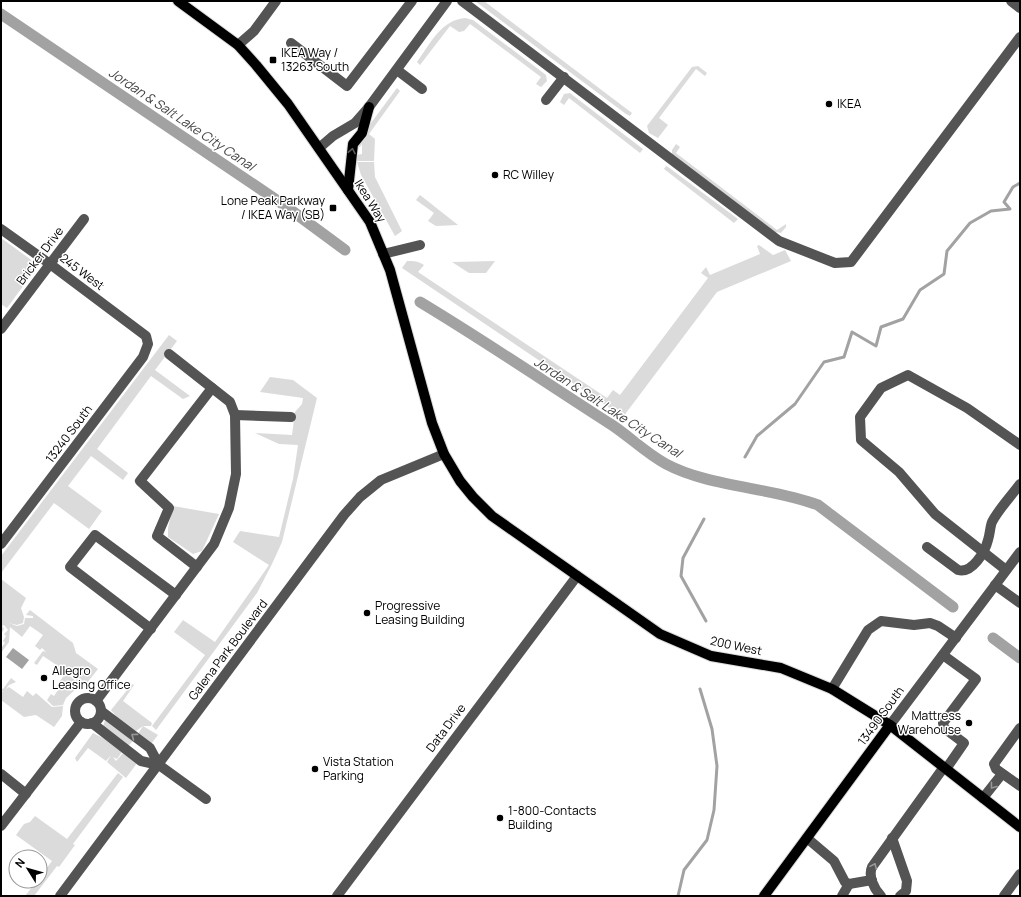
<svg xmlns="http://www.w3.org/2000/svg" width="1021" height="897" viewBox="0 0 1021 897" font-family="Manrope,sans-serif">
	<style>
		.green { fill: #dbdbdb }
		.water { fill: #a2a2a2 }
		.lines { fill: none; stroke-linecap: round; stroke-linejoin: round }
		.stream { stroke: #a2a2a2; stroke-width: 3 }
		.canal { stroke: #a2a2a2; stroke-width: 11 }
		.major-casing { stroke: #dbdbdb; stroke-width: 12 }
		.minor { stroke: #545454; stroke-width: 10 }
		.major { stroke: #000; stroke-width: 10 }
		.oneway { stroke: #595959 }
		.oneway2 { stroke: #989898 }
		.poi-dot { fill: #000; stroke: #fff; stroke-width: 1.5 }
		.labels { text-anchor: middle; stroke-width: 3; stroke-linejoin: round; paint-order: stroke }
		.poi-label { font-size: 12px; fill: #000; stroke: #fff; text-anchor: start }
		.street-label { font-size: 12px; fill: #000; stroke: #fff }
		.water-label { font-size: 13px; font-style: italic; fill: #434343; stroke: #fff }
	</style>
	<rect width="100%" height="100%" fill="#fff"/>
	<!-- green -->
	<g class="green">
		<path d="M475,1H484L632,113L630,116L626,114Z"/>
		<path d="M465,18L473,20L546,75L547,81L541,87L536,84L541,77L470,24L464,31L459,32L450,26L420,65L417,62C430,44 441,20 465,18Z"/>
		<path d="M698,66L707,73L705,76L696,69L659,118L668,125L658,138L649,133L647,126L692,67Z"/>
		<path d="M397,88L400,91L369,134L375,139L374,161H356V155L362,154V144L360,147L356,146L362,135Z"/>
		<path d="M570,93L575,97L643,149L640,153L569,98L564,105L560,102L564,94Z"/>
		<path d="M676,144L680,147L676,153L777,230L786,224V227L781,233L775,232L672,154V150Z"/>
		<path d="M357,162H374L375,177L402,231L395,236L361,175Z"/>
		<path d="M666,166L668,167L738,219L734,223L664,169Z"/>
		<path d="M420,195L458,225L436,226L428,221L434,213L416,200Z"/>
		<path d="M1,238L30,259C35,264 34,268 32,274L7,308L1,304Z"/>
		<path d="M759,245L773,255L771,256L785,250L791,261L717,292L623,417L402,268L407,261C414,261 418,261 424,265L418,272L607,398L613,390L620,395L708,278L701,273L706,267L710,275L760,254L757,246Z"/>
		<path d="M495,261L486,273H469L452,262Z"/>
		<path d="M169,335L177,341L155,370L190,396L183,399L151,376L97,449L128,473L123,480L91,456L68,486L102,511L89,529L54,503L1,573V556Z"/>
		<path d="M270,377L293,380L317,398L282,542L272,564L257,593L156,730L152,726L205,655L174,632L183,620L215,642L269,565L233,542L240,531L279,537L293,479L298,445L279,444L255,433L292,435L295,412L302,404L303,398L260,392Z"/>
		<path d="M173,506L219,514L202,551L193,554L168,537V528Z"/>
		<path d="M1,579L26,598L21,608L24,617L23,623L17,625L9,623L17,626L24,624L25,618H33V616L26,615L30,610L73,643L76,653L98,669L86,684L77,688L76,682V689L66,698L63,705L53,706L47,700L51,694L54,696L62,684L59,682L66,673L76,681V678L43,656L37,665L34,663L43,651L46,652L42,648L40,650L35,646L43,635L30,626L22,637L10,627L9,642L1,653V648L5,643L3,641L6,636L4,634L8,630L4,625L2,626L4,629L1,634Z"/>
		<path d="M11,678L16,682L9,685L6,689L9,687L23,697L27,691L33,696L36,693L52,707L63,706L62,716L54,727L36,715L24,717L1,700V692L4,691H1V688L3,689Z"/>
		<path d="M132,684L134,685L123,701L152,723L151,726H143L158,735L151,744L138,734L143,726L136,731L119,720L111,710Z"/>
		<path d="M105,720L133,741L128,746L103,727Z"/>
		<path d="M93,733L105,739L122,752L117,759L113,757L116,761L123,753L137,763L126,778L107,762L111,755L106,761L88,748L77,762L75,758Z"/>
		<path d="M118,773L123,777L73,844L75,845L59,867L57,866L34,896H25L37,881H40V877L52,861L16,835L24,824L30,822L35,816L67,839Z"/>
	</g>
	<!-- water -->
	<path class="water" d="M13,648L29,660L22,669L6,657Z"/>
	<g class="lines">
		<!-- stream -->
		<g class="stream">
			<path d="M745,457L757,436L795,404L824,362L844,357L852,332L876,346L881,327L903,319L920,290L944,274L947,251L970,223L991,211L1010,209L1004,202L1013,187L1020,183"/>
			<path d="M704,519L683,558L681,576L706,621"/>
			<path d="M678,896L684,870L707,840L714,810L717,766L712,729L700,689"/>
		</g>
		<!-- canal -->
		<g class="canal">
			<path d="M1,14L284,205L345,250"/>
			<path d="M420,302C485,341 548,384 612,425C630,437 646,453 666,464C709,487 770,487 818,505L953,607"/>
			<path d="M993,638L1020,658"/>
		</g>
		<!-- major casing -->
		<g class="major-casing">
			<g id="major">
				<path d="M178,1L238,45L256,65L288,104L370,222L390,270L432,423L444,454L460,481L473,497L492,516L660,634L711,656L781,668L832,689L890,725L1020,827"/>
				<path d="M348,190L353,144L362,133L369,107"/>
				<path d="M764,896L890,725"/>
			</g>
		</g>
		<!-- minor -->
		<g class="minor">
			<path d="M462,1L779,241L835,263L851,262L1020,37"/>
			<path d="M1011,1L1020,8"/>
			<path d="M291,43L347,86L412,1"/>
			<path d="M238,45L254,31L276,1"/>
			<path d="M397,70L422,89"/>
			<path d="M546,100L564,77"/>
			<path d="M319,148L333,136L355,123L369,107L447,1"/>
			<path d="M1,229L50,264L146,336L148,344L143,357L1,544"/>
			<path d="M383,254L420,245"/>
			<path d="M1,329L84,219"/>
			<path d="M235,415L291,417"/>
			<path d="M927,547L958,570C972,574 985,552 988,540C990,534 990,527 992,522C998,510 1012,495 1020,484"/>
			<path d="M197,567L157,536L169,508L140,481L212,388"/>
			<path d="M1006,570L935,514L899,472L861,440L860,417L881,388L908,375L967,408L1020,445"/>
			<path d="M995,585L1020,603"/>
			<path d="M151,629L70,567L95,535L176,595"/>
			<path d="M943,655L976,679L943,723L944,728L964,743L946,769"/>
			<path d="M832,689L868,630L881,621L914,625L930,623L938,626L956,638"/>
			<circle cx="88" cy="711" r="13"/>
			<path d="M96,701L214,544L229,508L236,474L235,415L230,402L169,354"/>
			<path d="M101,711L150,748L159,765"/>
			<path d="M92,723L141,761L159,765L206,799"/>
			<path d="M890,725L1020,552"/>
			<path d="M1020,728L994,764L996,769L1020,786"/>
			<path d="M1,774L26,794"/>
			<path d="M983,798L1002,774"/>
			<path d="M1,826L81,722"/>
			<path d="M892,838L907,881L906,891L900,896"/>
			<path d="M808,839L834,861L845,882L849,884L872,880"/>
			<path d="M60,896L344,515L360,497L381,480L444,454"/>
			<path d="M337,896L577,576"/>
			<path d="M842,896L849,884"/>
			<path d="M881,896C874,889 868,876 872,867L944,767"/>
			<path d="M1004,896L1020,874"/>
		</g>
		<!-- major -->
		<use href="#major" class="major"/>
	</g>
	<!-- one-way arrows -->
	<defs><path id="oneway-chevron" d="M-2-3.5L2.5 0L-2 3.5" fill="none" stroke-width="1.6" stroke-linecap="round" stroke-linejoin="round"/></defs>
	<use class="oneway" href="#oneway-chevron" transform="translate(352 151) rotate(-79)"/>
	<g class="oneway2">
		<use href="#oneway-chevron" transform="translate(134 736) rotate(-143)"/>
		<use href="#oneway-chevron" transform="translate(993 786) rotate(128)"/>
		<use href="#oneway-chevron" transform="translate(874 866) rotate(-66)"/>
	</g>
	<!-- markers -->
	<g class="poi-dot">
		<rect x="269" y="56" width="8" height="8" rx="2"/>
		<circle cx="829" cy="104" r="4"/>
		<circle cx="495" cy="175" r="4"/>
		<rect x="329" y="204" width="8" height="8" rx="2"/>
		<circle cx="367" cy="613" r="4"/>
		<circle cx="44" cy="678" r="4"/>
		<circle cx="969" cy="723" r="4"/>
		<circle cx="315" cy="769" r="4"/>
		<circle cx="500" cy="818" r="4"/>
	</g>
	<g class="labels">
		<!-- poi labels -->
		<g class="poi-label">
			<text x="281" y="57">IKEA Way /<tspan x="281" dy="14">13263 South</tspan></text>
			<text x="837" y="108">IKEA</text>
			<text x="503" y="179">RC Willey</text>
			<text x="325" y="205" text-anchor="end">Lone Peak Parkway<tspan x="325" dy="14">/ IKEA Way (SB)</tspan></text>
			<text x="375" y="610">Progressive<tspan x="375" dy="14">Leasing Building</tspan></text>
			<text x="52" y="675">Allegro<tspan x="52" dy="14">Leasing Office</tspan></text>
			<text x="961" y="720" text-anchor="end">Mattress<tspan x="961" dy="14">Warehouse</tspan></text>
			<text x="323" y="766">Vista Station<tspan x="323" dy="14">Parking</tspan></text>
			<text x="508" y="815">1-800-Contacts<tspan x="508" dy="14">Building</tspan></text>
		</g>
		<!-- street labels -->
		<g class="street-label">
			<text transform="translate(370 201) rotate(58)" y="4">Ikea Way</text>
			<text transform="translate(40 256) rotate(-53)" y="4">Bricker Drive</text>
			<text transform="translate(82 272) rotate(37)" y="4">245 West</text>
			<text transform="translate(69 434) rotate(-53)" y="4">13240 South</text>
			<text transform="translate(736 646) rotate(12)" y="4">200 West</text>
			<text transform="translate(228 650) rotate(-53)" y="4">Galena Park Boulevard</text>
			<text transform="translate(881 716) rotate(-54)" y="4">13490 South</text>
			<text transform="translate(446 728) rotate(-53)" y="4">Data Drive</text>
		</g>
		<!-- water labels -->
		<g class="water-label">
			<text transform="translate(182 119) rotate(34)" y="5">Jordan &amp; Salt Lake City Canal</text>
			<text transform="translate(608 407) rotate(33)" y="5">Jordan &amp; Salt Lake City Canal</text>
		</g>
	</g>
	<!-- border -->
	<rect width="1021" height="897" fill="none" stroke="#000000" stroke-width="4"/>
	<!-- north arrow -->
	<g transform="translate(28 869) rotate(307)"><circle r="19" fill="#ffffff" stroke="#999999"/>
	<path d="M0-3L7 15L0 10L-7 15Z" fill="#000000"/>
	<text y="-6" font-size="11" font-weight="bold" text-anchor="middle" fill="#000000">N</text>
	</g>
</svg>
